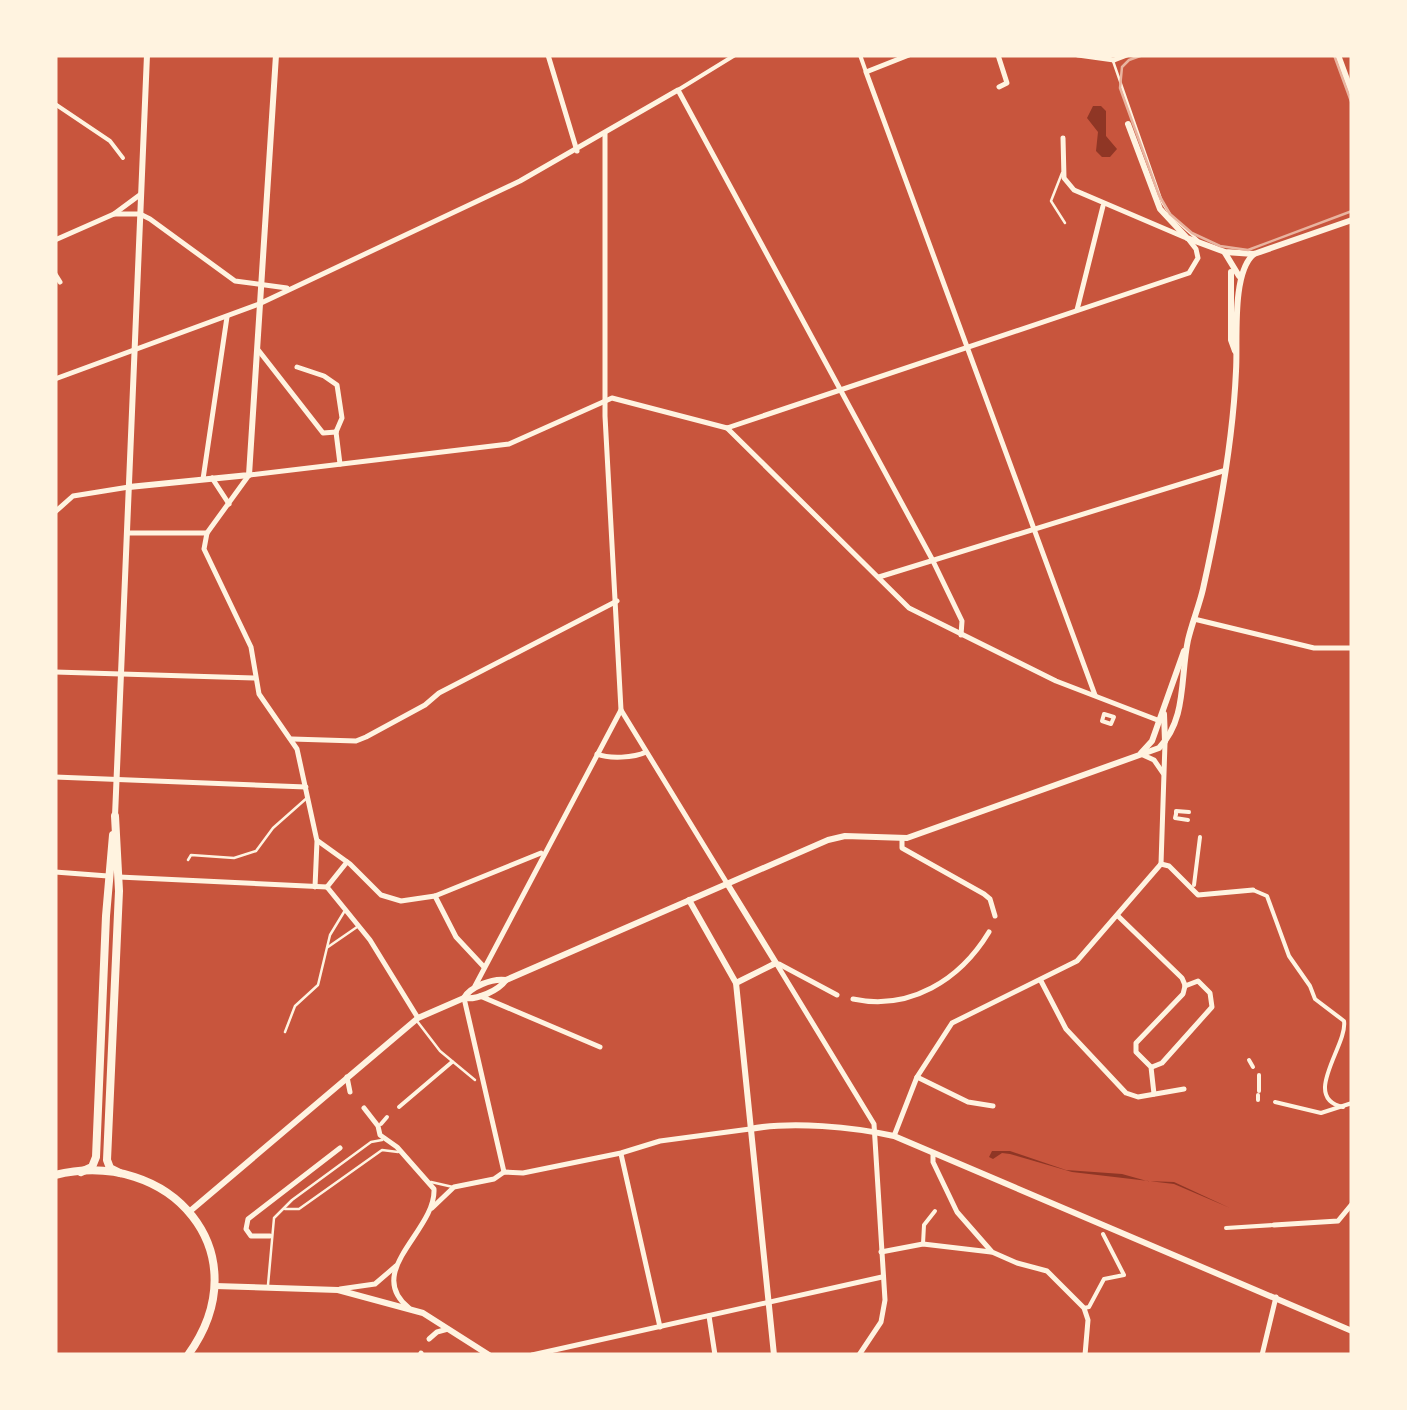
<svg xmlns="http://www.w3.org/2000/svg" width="1407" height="1410" viewBox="0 0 1407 1410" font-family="'Nunito Sans',sans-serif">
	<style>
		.water { fill: #8f3625 }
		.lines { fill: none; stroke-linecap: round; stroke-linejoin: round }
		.service { stroke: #fff3e0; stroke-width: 2.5 }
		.pedestrian { stroke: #fff3e0; stroke-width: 4 }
		.minor { stroke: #fff3e0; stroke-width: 5 }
		.tertiary { stroke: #fff3e0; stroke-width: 5 }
		.secondary { stroke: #fff3e0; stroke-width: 6 }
		.primary { stroke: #fff3e0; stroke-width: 8 }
		.tram { stroke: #e9b49f; stroke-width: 2.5 }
	</style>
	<rect width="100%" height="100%" fill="#c8553d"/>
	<!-- water -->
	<g class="water">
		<path d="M1093,106H1101L1106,111V136L1117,149L1110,157H1102L1096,151L1098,132L1087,118Z"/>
		<path d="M992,1151H1010L1066,1170L1122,1174L1147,1181L1174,1182L1230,1208L1174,1184L1072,1172L1010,1154L1002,1153L993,1159L989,1157Z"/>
	</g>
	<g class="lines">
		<!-- service -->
		<g class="service">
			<path d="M1113,61L1162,202L1171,216L1198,240"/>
			<path d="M1062,173L1051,201L1065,223"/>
			<path d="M188,860L191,855L234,858L256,851L273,828L308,797"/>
			<path d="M328,947L357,927"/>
			<path d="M417,1021L440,1051L475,1080"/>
			<path d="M285,1032L295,1006L318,985L330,935L344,912"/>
			<path d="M431,1182L453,1187"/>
			<path d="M285,1209H299L382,1150L398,1152"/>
			<path d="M268,1285L274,1218L292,1200L371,1142L382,1140"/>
		</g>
		<!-- pedestrian -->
		<g class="pedestrian">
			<path d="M860,55L866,72"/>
			<path d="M678,90L735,55"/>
			<path d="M55,104L110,141L123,158"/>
			<path d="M1104,714L1114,717L1111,724L1102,721Z"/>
			<path d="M1176,814V811L1189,812"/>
			<path d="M1176,814L1175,818L1188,820"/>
			<path d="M1194,885L1200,837"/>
			<path d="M1253,890L1267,896L1289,956L1310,986L1315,999L1344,1021C1348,1045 1300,1098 1343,1107"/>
			<path d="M1249,1060L1253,1067"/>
			<path d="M1259,1075V1091"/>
			<path d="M1258,1095V1100"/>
			<path d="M1275,1102L1321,1113L1352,1103"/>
			<path d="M399,1107L452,1062"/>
			<path d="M381,1124L387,1117"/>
			<path d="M1226,1228L1274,1225"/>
			<path d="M923,1244L924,1225L935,1211"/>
			<path d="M1084,1308L1089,1307L1104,1279L1124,1275L1103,1234"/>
		</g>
		<!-- minor -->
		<g class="minor">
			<path d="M548,55L577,151"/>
			<path d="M909,55L866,72L1095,695"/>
			<path d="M998,55L1007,83L999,87"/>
			<path d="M1078,55L1114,60"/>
			<path d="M605,134V416L621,710L728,885"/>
			<path d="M1063,138L1064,178L1074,190L1184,237"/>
			<path d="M114,214H140L150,219L235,281L287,288"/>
			<path d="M55,240L114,214L141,194"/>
			<path d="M55,274L60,282"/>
			<path d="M1077,310L1103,206"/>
			<path d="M259,351L323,433L336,432"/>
			<path d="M297,367L324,376L337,385L342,418L336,432"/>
			<path d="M55,379L259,304L520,181L678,90L932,559L962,621L961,635"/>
			<path d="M727,428L909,608L1056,681L1160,721"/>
			<path d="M336,432L340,464"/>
			<path d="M249,475L207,533L204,549L251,647L259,694L297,749L317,841L315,887"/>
			<path d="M212,478L229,504"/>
			<path d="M203,479L227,317"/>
			<path d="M128,533H207"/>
			<path d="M879,577L1223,471"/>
			<path d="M1194,619L1314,648H1352"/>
			<path d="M55,672L254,678"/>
			<path d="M292,739L356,741L366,737L425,705L439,693L617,601"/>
			<path d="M597,754C609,759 634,758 646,752"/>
			<path d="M1143,755L1154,760L1163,773"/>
			<path d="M55,777L306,787"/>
			<path d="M902,839V848L984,894L990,899L995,916"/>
			<path d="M318,841L350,864L381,895L401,901L435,896L541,853"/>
			<path d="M1161,864L1165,743"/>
			<path d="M1161,864L1169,866L1198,895L1253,890"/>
			<path d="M55,872L108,876"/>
			<path d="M119,877L327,887"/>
			<path d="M327,887L370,940L418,1018"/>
			<path d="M327,887L347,862"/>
			<path d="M435,896L456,937L484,967"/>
			<path d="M1118,916L1182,978L1185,985"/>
			<path d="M776,963L874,1124L885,1300L881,1322L859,1355"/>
			<path d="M779,964L837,995"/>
			<path d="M1041,981L1066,1029L1126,1093L1138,1097L1184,1089"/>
			<path d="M475,986L621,710"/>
			<path d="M480,996L600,1047"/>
			<path d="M464,998L504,1172"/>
			<path d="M853,999C910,1011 960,980 989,932"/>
			<path d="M1152,1067L1162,1063L1212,1007L1210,993L1198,981L1185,986"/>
			<path d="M917,1077L968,1102L993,1106"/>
			<path d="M1154,1094L1151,1067L1136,1052V1043L1183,994L1185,986"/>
			<path d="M894,1136L917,1077L952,1023L1077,961L1161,864"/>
			<path d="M621,1154L660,1327"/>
			<path d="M933,1154V1162L957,1212L992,1252L1017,1263L1047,1271L1084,1308L1088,1320L1085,1355"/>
			<path d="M432,1208L454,1187L494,1179L504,1172L523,1173L621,1153L660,1141L750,1129"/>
			<path d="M1274,1225L1338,1221L1352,1204"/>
			<path d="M270,1236H251L246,1229L248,1219L340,1148"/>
			<path d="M881,1252L923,1244L991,1252"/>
			<path d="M709,1316L715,1355"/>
			<path d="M532,1355L882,1277"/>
			<path d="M1262,1355L1276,1297"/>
		</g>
		<!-- tertiary -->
		<g class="tertiary">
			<path d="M1114,60L1127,55"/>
			<path d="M249,475L509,444L612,398L727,428L1189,273L1198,258L1196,249L1189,240"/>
			<path d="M55,512L73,496L129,487"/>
			<path d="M347,1077L350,1092"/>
			<path d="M364,1108L378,1126L380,1135L397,1147L434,1189C436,1231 363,1271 409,1308"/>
			<path d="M340,1289L375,1284L396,1266"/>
			<path d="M429,1339L437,1332L448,1329"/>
			<path d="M420,1355L421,1353"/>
		</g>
		<!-- secondary -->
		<g class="secondary">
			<path d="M1338,55L1352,93"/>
			<path d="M1128,124L1160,209L1187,238L1225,252L1254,254L1352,220"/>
			<path d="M1225,253L1239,276"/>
			<path d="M1231,272V340L1235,351"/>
			<path d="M129,487L249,475L276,55"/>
			<path d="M1164,714L1165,741"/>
			<path d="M1141,753L1152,741L1184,651"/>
			<path d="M115,816L147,55"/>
			<path d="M728,885L776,963L736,983"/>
			<path d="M689,900L736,983L774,1355"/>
			<path d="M464,998C470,987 492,978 506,980"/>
			<path d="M750,1129C792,1121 853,1127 894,1136L1352,1331"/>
			<path d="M189,1212L418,1018L464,998C477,1000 498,991 506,980L828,840L845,836L907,838L1159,748C1187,719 1180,678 1188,640C1192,623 1199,606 1203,589C1218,522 1233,440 1236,371C1238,342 1231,273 1254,254"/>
			<path d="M215,1286L338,1290L423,1313L489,1355"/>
		</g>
		<!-- primary -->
		<g class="primary">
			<path d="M115,816L119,891L107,1160L110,1168L120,1173"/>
			<path d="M81,1172L92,1167L96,1157L106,916L113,835"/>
			<path d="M55,1175C170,1147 262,1253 188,1355"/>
		</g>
		<!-- tram -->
		<g class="tram">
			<path d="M1143,55L1129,60L1122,67L1120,88L1159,195L1170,214L1192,233L1220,246L1248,250L1352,211"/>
			<path d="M1334,55L1352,104"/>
		</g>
	</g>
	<!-- border -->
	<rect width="1407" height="1410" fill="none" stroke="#fff3e0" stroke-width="115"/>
</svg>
